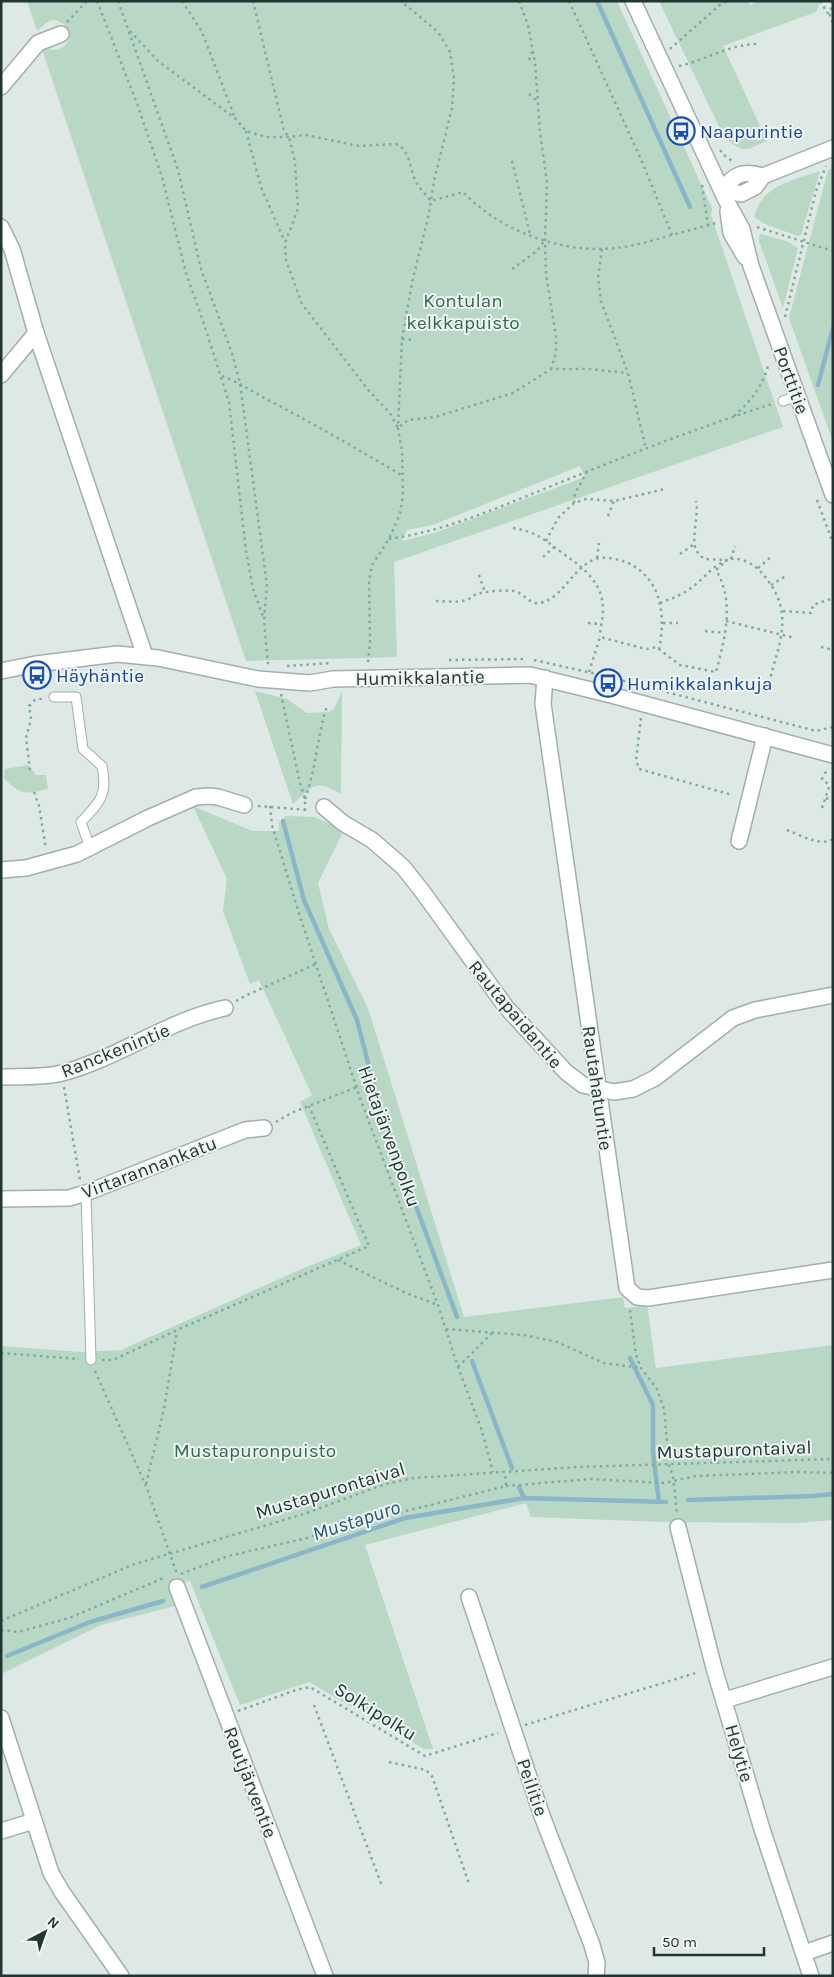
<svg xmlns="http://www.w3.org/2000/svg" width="834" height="1977" viewBox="0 0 834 1977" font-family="Karla,sans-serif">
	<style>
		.green { fill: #b8d8c5; fill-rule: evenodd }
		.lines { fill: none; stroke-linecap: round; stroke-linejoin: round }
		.stream { stroke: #8ab6c9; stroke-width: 4.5 }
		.service-casing { stroke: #a2afac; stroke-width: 11 }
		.minor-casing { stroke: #a2afac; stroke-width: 18 }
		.tertiary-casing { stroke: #a2afac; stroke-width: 18 }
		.path { stroke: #81a9a2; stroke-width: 2.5; stroke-dasharray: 2.5 4; stroke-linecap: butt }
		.service { stroke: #fff; stroke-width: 9 }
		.minor { stroke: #fff; stroke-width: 15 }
		.tertiary { stroke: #fff; stroke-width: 15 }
		.labels { text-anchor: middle; stroke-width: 4; stroke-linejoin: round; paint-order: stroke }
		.transit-label { font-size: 19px; fill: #164399; stroke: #eef5f3; text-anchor: start }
		.park-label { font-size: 19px; fill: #2f694e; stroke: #eef5f3 }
		.street-label { font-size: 19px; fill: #213633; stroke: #eef5f3 }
		.water-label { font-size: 20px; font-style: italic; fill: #21556c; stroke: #eef5f3 }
	</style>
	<rect width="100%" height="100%" fill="#dee8e5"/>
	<!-- green -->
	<g class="green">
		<path d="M27,1H617L712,208L711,215L783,427L394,562L397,657L246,661L41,46C53,52 63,52 69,39L67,27C52,15 50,20 37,31ZM580,466L585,477L434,533L402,541L407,530L433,525Z"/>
		<path d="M659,1H746L751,5L759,1H821L816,12L723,46L767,141C743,151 745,154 724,137Z"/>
		<path d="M833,168V442L789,318L828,170Z"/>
		<path d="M820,171L801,235L798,236L767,225L754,217C763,184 792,181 820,171Z"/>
		<path d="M761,234L789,242L798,248L783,308L759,241V236Z"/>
		<path d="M255,691L287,699L307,713L329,712L334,709L342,691L341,794C315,779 314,785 293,804Z"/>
		<path d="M28,765L36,775H46L48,789C24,794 21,796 4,778L5,769Z"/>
		<path d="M193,806L252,831H279V823L286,816L315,817L344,830L318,883L329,929L368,1008L464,1317L623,1297L625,1308L647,1305L656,1368L833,1345V1520L798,1523L663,1522L531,1517L526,1503L365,1545L433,1749H424L309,1682L240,1705L190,1581L169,1588L175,1606L101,1625L1,1674V1346L81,1352L121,1350L297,1271L361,1245L300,1102L312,1095L259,980L250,984L223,911L227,879Z"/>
	</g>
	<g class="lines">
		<!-- stream -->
		<g class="stream">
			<path d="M597,1L690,207"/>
			<path d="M818,385L833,328"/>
			<path d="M283,821L304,900L357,1020L380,1109L457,1317"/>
			<path d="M630,1358L653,1405V1452L659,1502"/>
			<path d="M472,1361L512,1468"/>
			<path d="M519,1487L524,1498"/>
			<path d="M688,1500L813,1496L833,1494"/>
			<path d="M202,1587L405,1518L524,1498L666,1502"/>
			<path d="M7,1656L90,1622L163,1601"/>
		</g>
		<!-- service casing -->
		<g class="service-casing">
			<g id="service">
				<path d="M783,401L797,396"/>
				<path d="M54,697H76L83,749L102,766C108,795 100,802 81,822L90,848"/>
				<path d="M86,1193L91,1360"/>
			</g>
		</g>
		<!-- minor casing -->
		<g class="minor-casing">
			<g id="minor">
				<path d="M1,87L38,43L61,34"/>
				<path d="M763,176C742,170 736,174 722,189L741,194L755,187L763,176L833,148"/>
				<path d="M1,227L12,249L36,333L145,656"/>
				<path d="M1,375L36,333"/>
				<path d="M1,671L36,664L117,654L158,658L258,679L310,683L333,679L530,675L611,695L833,755"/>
				<path d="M545,678L543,704L627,1288L637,1297L648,1298L833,1270"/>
				<path d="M324,807L343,823L372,840L403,867L422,891L506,1007L566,1072L583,1085L614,1092L633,1089L655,1078L733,1018L755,1010L833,995"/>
				<path d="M739,841L765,736"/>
				<path d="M1,870L26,868L77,854L148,818L196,797L209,796L218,797L244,805"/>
				<path d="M1,1077C21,1076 43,1078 62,1073C119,1058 168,1020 225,1008"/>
				<path d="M1,1199L69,1198L86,1193L245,1130L264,1128"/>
				<path d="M678,1527L714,1668L762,1829L811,1976"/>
				<path d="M177,1587L325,1976"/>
				<path d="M469,1597L542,1816L592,1945L597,1963L596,1976"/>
				<path d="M725,1700L833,1667"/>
				<path d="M1,1831L34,1821"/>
				<path d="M804,1953L833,1943"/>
			</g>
		</g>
		<!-- tertiary casing -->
		<g class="tertiary-casing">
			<g id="tertiary">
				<path d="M633,1L726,200L742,229L751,266L833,495"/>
				<path d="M728,211L731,233L745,257"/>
				<path d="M1,1718L51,1873L62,1892L121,1976"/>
			</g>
		</g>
		<!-- path -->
		<g class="path">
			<path d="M97,1L138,106L162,177L186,273L203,321L229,402L246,551L253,589L264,619"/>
			<path d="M118,1L178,170L201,269L232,353L240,383L267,586L264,620L268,665"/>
			<path d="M182,1L202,32L235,118"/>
			<path d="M253,1L284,131L289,137L295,162L298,209L285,243L286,260L302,304L369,391L390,413L398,428L408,420L435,417L513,393L551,369H590L628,373"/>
			<path d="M519,1L528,25L535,62L540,132L547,183L545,240L546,274L556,337V353L551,369"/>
			<path d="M569,1L643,164L672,235"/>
			<path d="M820,1L829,15"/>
			<path d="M832,1L830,16L833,24"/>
			<path d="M67,22L87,1"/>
			<path d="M130,31L158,61L236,119L246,131L266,137H289L306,135L359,146L396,144C410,149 410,170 416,182C420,189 426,195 431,201L463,192C500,231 562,254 616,248C635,246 654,240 672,235C687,231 702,227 716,223"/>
			<path d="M670,49L721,4L727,1"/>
			<path d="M832,52H833"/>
			<path d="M529,60L532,52"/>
			<path d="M679,66C706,60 728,45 756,44"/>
			<path d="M529,94L537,101"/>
			<path d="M246,131L261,187L285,242"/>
			<path d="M720,150L726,157L734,162"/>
			<path d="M512,161L530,234"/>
			<path d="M702,185L708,225"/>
			<path d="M757,227L833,251"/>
			<path d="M602,249L598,278L601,301L628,373L646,449"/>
			<path d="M512,269L537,251L544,241"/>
			<path d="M785,317L816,191L826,166"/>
			<path d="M402,339L413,340"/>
			<path d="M222,376C241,383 257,395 276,404C319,427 361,451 403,476"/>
			<path d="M734,416C753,399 762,387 769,363"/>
			<path d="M817,500L833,543"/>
			<path d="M574,503L575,493L587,472"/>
			<path d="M608,516L614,501"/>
			<path d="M513,528C537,532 543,539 561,552C582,567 603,581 603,610C603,619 600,628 600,637"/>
			<path d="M389,539C452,530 510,502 569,479C635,452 703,426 772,404"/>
			<path d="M546,541L558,518L574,503L586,499L614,501L665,489"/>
			<path d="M680,554L694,544"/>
			<path d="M543,557L554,547"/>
			<path d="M597,558L599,543"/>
			<path d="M731,559L735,546"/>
			<path d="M758,568L771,557"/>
			<path d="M479,575L485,592"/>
			<path d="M771,585L786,576"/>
			<path d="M436,601C445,601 458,603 466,600C470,599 473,596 476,594C487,591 502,590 514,591C524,593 530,605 540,603C564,598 573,566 596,559C605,556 617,559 626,562C662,578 666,615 659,650"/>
			<path d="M660,603C670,599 680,596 688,590C703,581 713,563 731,559C741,557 755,565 761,572C796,611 780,639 769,683L765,682"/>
			<path d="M783,611L811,613L813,605L833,598"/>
			<path d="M726,621L795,638"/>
			<path d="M588,623L601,624"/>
			<path d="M663,623H678"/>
			<path d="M705,631L725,633"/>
			<path d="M821,647L833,650"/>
			<path d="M449,660L526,659"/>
			<path d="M534,660L601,675L816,731L833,727"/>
			<path d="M368,662L370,643L369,581L372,565L389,539L400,514L403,495L402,451L398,428L402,339L412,283L429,214L434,181L452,108L454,78L450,52L438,32L401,1"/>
			<path d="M287,666L331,663"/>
			<path d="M589,672L600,637L646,649L656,647L680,665L716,672C725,638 735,602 716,570L727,560L704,559C701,556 698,553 696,550C691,540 699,515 696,501"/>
			<path d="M281,694L300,783L305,799V810"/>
			<path d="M641,718L636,760L639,769L729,794"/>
			<path d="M30,770L26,738L31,719L29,706L35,700L45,698"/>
			<path d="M34,792L39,806L46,849"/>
			<path d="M826,798L833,801"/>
			<path d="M305,799C316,769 317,737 327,706"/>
			<path d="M258,806L307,810"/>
			<path d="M270,806L272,825L296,904L360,1098L438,1305L458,1367L482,1431L493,1472"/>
			<path d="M822,808L829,787L828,784L822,779L828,768"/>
			<path d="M787,830C800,835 820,847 833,839"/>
			<path d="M236,1001L247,995L316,964"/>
			<path d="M64,1087L80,1180"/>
			<path d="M276,1122L291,1113L357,1087"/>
			<path d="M338,1260L406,1293L438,1305"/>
			<path d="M630,1310L636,1355L641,1368L657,1389L664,1409L669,1465L673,1476L677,1513"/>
			<path d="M446,1329L524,1335L557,1342L604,1363L641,1368"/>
			<path d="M1,1353L79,1359"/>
			<path d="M102,1360H113L177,1330L369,1246L309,1106"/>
			<path d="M458,1367L493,1332"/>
			<path d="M95,1371L146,1486L177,1574"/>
			<path d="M146,1484L164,1409L177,1331"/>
			<path d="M506,1486L591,1479L664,1483L696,1476L800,1472L833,1473"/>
			<path d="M181,1574L228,1556L307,1538L334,1529L506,1486L505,1472"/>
			<path d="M1,1621L132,1565L304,1514L385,1484L414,1478L577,1467L833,1459"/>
			<path d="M1,1630L18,1632L69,1618L166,1577"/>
			<path d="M314,1705L382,1886"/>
			<path d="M238,1711L296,1690L310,1687L425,1756L498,1733"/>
			<path d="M525,1725L699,1672"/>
			<path d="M389,1762L426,1770L432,1776L469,1884"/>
		</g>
		<!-- service -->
		<use href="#service" class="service"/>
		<!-- minor -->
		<use href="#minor" class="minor"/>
		<!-- tertiary -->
		<use href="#tertiary" class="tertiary"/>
	</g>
	<!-- icons -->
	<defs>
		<g id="bus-ring" transform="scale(1.4375)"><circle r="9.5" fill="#eef5f3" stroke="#1a4fb4" stroke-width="1.5"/><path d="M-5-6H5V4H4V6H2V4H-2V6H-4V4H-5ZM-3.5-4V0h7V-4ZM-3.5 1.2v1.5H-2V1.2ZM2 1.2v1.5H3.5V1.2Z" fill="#1a4fb4"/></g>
	</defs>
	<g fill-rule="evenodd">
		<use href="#bus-ring" x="681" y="131"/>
		<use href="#bus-ring" x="37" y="675"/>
		<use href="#bus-ring" x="608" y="683"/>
	</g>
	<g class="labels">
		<!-- transit labels -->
		<g class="transit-label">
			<text x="700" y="138">Naapurintie</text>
			<text x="56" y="682">Häyhäntie</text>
			<text x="627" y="690">Humikkalankuja</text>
		</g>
		<!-- park labels -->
		<g class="park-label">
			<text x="463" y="307">Kontulan<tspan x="463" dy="22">kelkkapuisto</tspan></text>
			<text x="255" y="1457">Mustapuronpuisto</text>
		</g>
		<!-- street labels -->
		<g class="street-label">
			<text transform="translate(792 380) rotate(70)" y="7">Porttitie</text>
			<text transform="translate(420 677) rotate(-1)" y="7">Humikkalantie</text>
			<text transform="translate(516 1014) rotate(50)" y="7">Rautapaidantie</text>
			<text transform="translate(115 1050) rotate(-22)" y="7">Ranckenintie</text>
			<text transform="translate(598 1088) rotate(82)" y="7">Rautahatuntie</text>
			<text transform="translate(390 1136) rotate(70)" y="7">Hietajärvenpolku</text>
			<text transform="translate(149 1167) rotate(-21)" y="7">Virtarannankatu</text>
			<text transform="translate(734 1449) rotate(-2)" y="7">Mustapurontaival</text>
			<text transform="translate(330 1490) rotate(-17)" y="7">Mustapurontaival</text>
			<text transform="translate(376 1711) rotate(32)" y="7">Solkipolku</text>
			<text transform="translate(740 1753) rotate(74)" y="7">Helytie</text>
			<text transform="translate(251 1782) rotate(69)" y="7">Rautjärventie</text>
			<text transform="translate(533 1787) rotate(71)" y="7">Peilitie</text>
		</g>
		<!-- water labels -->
		<g class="water-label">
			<text transform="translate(356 1520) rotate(-18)" y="7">Mustapuro</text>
		</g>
	</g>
	<!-- border -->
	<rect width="834" height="1977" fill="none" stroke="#213633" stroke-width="5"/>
	<!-- north arrow -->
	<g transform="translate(45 1932) rotate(41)" stroke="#eef5f3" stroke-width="4" paint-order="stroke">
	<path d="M0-4L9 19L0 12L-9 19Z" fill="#213633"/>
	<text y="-8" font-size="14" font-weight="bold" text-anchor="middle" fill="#213633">N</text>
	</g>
	<!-- scale -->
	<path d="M654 1947v8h110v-8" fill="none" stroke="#213633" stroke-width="2.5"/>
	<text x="662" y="1947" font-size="15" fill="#213633" stroke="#eef5f3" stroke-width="4" paint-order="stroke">50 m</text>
</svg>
